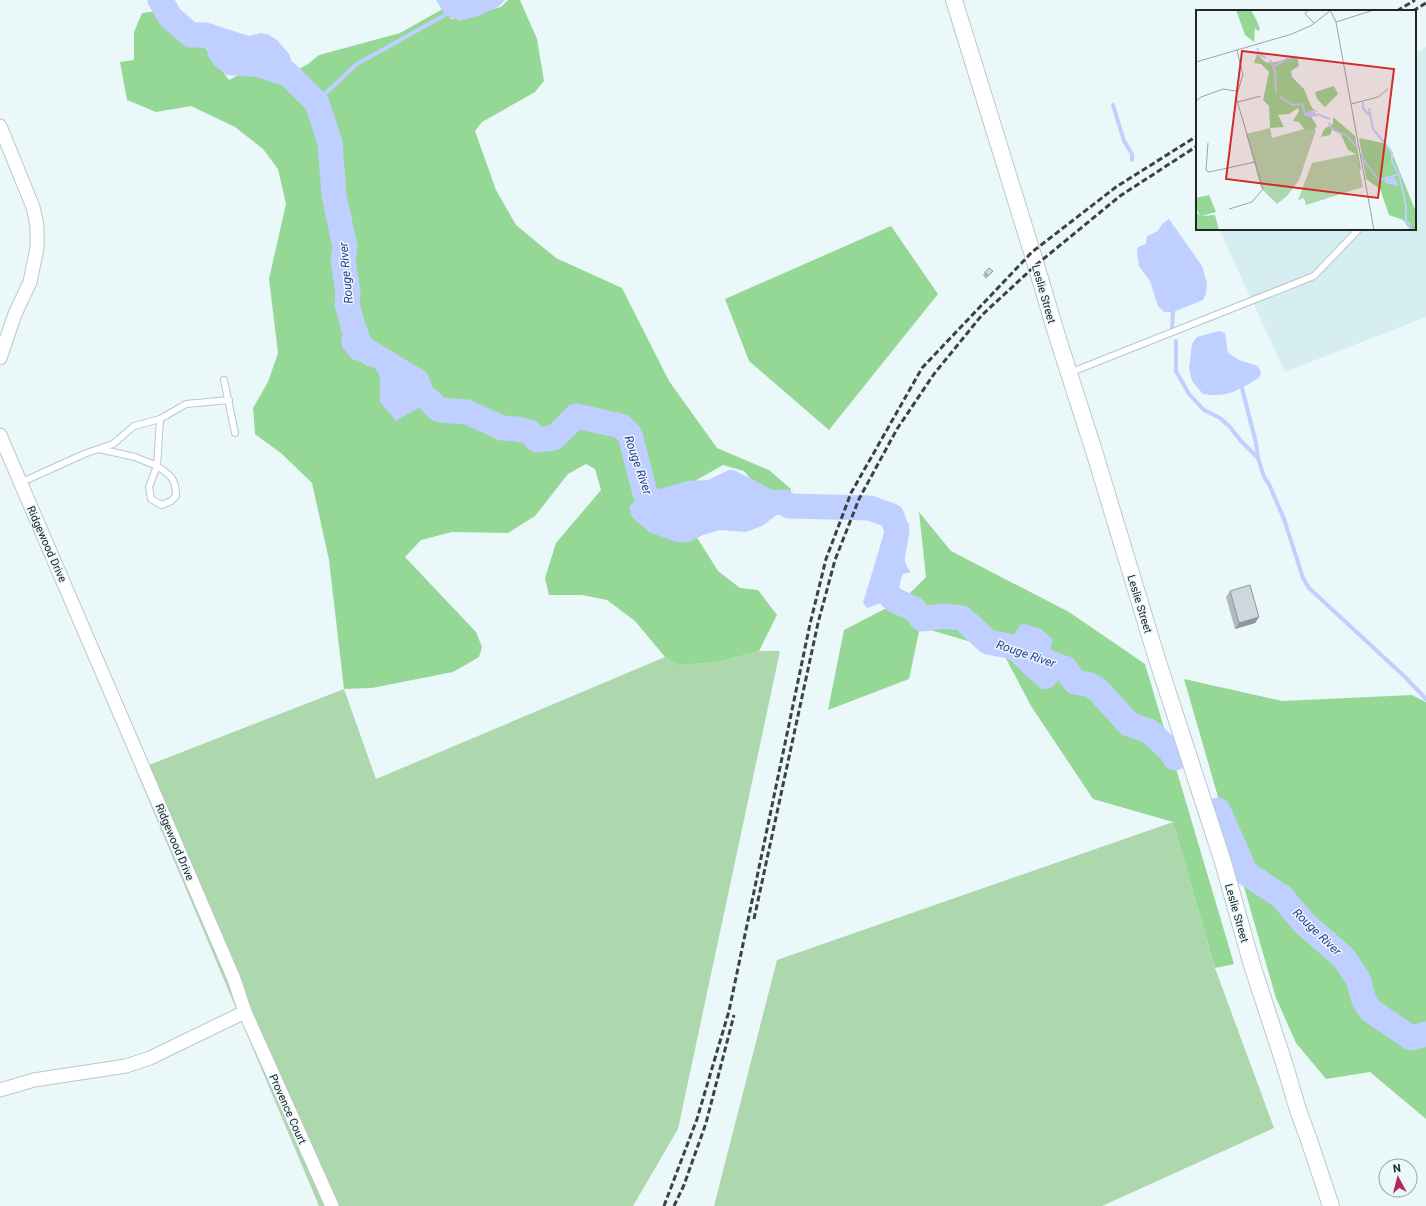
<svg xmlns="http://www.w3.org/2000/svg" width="1426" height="1206" viewBox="0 0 1426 1206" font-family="Roboto,sans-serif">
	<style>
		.built { fill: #d6eef1 }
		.green { fill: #add7ad }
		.forest { fill: #95d896 }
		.water { fill: #bfcfff }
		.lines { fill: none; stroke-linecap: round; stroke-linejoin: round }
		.stream { stroke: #bfcfff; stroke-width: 4 }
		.river { stroke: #bfcfff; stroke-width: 25 }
		.service-casing { stroke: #bbc8ca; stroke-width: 8 }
		.minor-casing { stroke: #bbc8ca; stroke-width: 15 }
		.tertiary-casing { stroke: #bbc8ca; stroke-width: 18 }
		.service { stroke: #fff; stroke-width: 6 }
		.minor { stroke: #fff; stroke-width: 13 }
		.tertiary { stroke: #fff; stroke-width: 16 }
		.rail { stroke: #3c4243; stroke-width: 3; stroke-dasharray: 6 3; stroke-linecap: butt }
		.wall { fill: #afb9bf }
		.shaded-wall { fill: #8f969b }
		.building { fill: #ccd7de; stroke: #8f969b }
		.labels { text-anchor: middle; stroke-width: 3; stroke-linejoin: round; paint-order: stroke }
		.street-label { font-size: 11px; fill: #202526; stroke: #eaf8fa }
		.water-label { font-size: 12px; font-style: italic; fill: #2a3b92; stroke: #eaf8fa }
		.inset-river { fill: none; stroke: #bfcfff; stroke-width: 2 }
		.inset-road { fill: none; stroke: #99a4a5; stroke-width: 1 }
		.view { fill: #d62828; fill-opacity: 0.15; stroke: #d62828; stroke-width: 2 }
		.inset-edge { fill: none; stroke: #202526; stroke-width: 2 }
	</style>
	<rect width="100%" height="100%" fill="#eaf8fa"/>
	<!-- built -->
	<path class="built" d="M1426,47V317L1285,372L1219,229H1415V54Z"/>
	<!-- green -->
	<g class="green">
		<path d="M759,651H780L678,1129L633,1206H319L136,770L344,689L376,779L665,657L678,665L719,662Z"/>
		<path d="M1173,822L1215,968L1274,1128L1102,1206H714L777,960Z"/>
	</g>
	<!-- forest -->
	<g class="forest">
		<path d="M508,0H520L537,39L544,81L535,92L482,122L475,131L496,190L516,225L556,258L622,288L669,381L717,448L769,470L791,489L787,505L757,487L744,471L723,465L677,491L653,523L683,542L696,536L718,571L740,588L758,590L777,615L759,651L719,662L678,665L665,657L635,621L607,600L582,595H549L545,578L556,543L601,490L595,469L586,464L568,474L535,516L508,533L452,532L421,540L405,557L476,632L482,647L479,657L453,672L372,688L344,689L329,560L312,483L282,454L255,434L253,408L268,382L278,353L269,279L286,204L278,169L263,149L235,127L191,106L156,112L127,100L120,62L134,60V32L142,13L165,10L198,38L229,80L251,69L282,78L308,64L319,55L400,33L448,6L451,19L501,7Z"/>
		<path d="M891,226L938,294L829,430L749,361L725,299Z"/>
		<path d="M919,512L951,551L1069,612L1145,664L1234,964L1215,968L1173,822L1093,799L1031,706L1002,651L920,627L909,679L828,710L844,630L904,599L926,577Z"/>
		<path d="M1184,679L1282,701L1412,695L1426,702V1119L1370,1072L1326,1079L1296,1043L1276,998Z"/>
	</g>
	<!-- water -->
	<g class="water">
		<path d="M436,0H505L498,7L481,15L460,21L445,15Z"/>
		<path d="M217,28L240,37H246L261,33L269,35L277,40L289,54L293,66L291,77L286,82L277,84L257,77L227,75L214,65L208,56L205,32Z"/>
		<path d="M1169,219L1202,266L1207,283L1206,294L1203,300L1173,312H1164L1158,306L1150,281L1139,266L1137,251L1138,247L1146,244L1147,236L1158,231L1162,224Z"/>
		<path d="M353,326L362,333L426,372C432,381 434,391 430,401L396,421L380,402V377L375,368L366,363L352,359L342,347L341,337Z"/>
		<path d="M1219,331L1225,333L1228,353L1239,360L1258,366L1261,372L1259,378C1238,390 1228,398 1203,394L1192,381L1189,369L1192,344L1197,337Z"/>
		<path d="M729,470H734L786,497L778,514L762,526L746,532L720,530L703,535L689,542H676L649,532L632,517L629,507L638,497L645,493L688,481L708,480Z"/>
		<path d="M895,513L909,523C907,538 899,560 911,572L903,574L894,597V600L891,603L887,601L867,608L863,603L887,523L892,516Z"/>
		<path d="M1024,624L1041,629L1053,640L1050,649L1061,662L1063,668C1058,680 1056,690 1041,689C1033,681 1007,662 1008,651C1008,642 1016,632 1020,625Z"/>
	</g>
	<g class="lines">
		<!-- stream -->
		<g class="stream">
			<path d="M316,102L357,64L445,15"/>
			<path d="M1113,105L1124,141L1132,154V160"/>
			<path d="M1172,328L1173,312"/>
			<path d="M1176,341V371L1189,394L1204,410L1220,418L1230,427L1241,441L1257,457"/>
			<path d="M1242,388L1256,443L1258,458L1264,477L1269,484L1284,519L1303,578L1309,588L1405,677L1426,699"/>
			<path d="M894,597V600"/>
		</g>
		<!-- river -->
		<g class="river">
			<path d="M160,0L171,18L191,35H205L264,54L291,77L317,103L330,143L334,195L345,247L343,260L348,293L347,304L353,326L360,345L371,354"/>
			<path d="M404,380L430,401L439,410L467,412L502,428L517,429L530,432L537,440L554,438L576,416L621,426L630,435L645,493L657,511L671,510"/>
			<path d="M750,505L784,502L789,506L870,508L892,516L897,531L886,591L894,600L914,609L922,619L944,616L962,618L988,642L1009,646L1063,668H1065L1075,682L1088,684L1098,690L1129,724L1149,731L1171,751L1175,758"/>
			<path d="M1218,810L1246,873L1282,897L1304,923L1344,958L1358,979L1364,1000L1370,1010L1411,1038L1426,1034"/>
		</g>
		<!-- service casing -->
		<g class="service-casing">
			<g id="service">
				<path d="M1069,373L1314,276L1359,229"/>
				<path d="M224,380L235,433"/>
				<path d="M99,449L135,457L157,466L160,419"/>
				<path d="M157,466C170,475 176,478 176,496L171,501L162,505L151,499L149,487Z"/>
				<path d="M20,483L84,454L113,444L134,426L160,419L186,404L229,400"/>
			</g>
		</g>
		<!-- minor casing -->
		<g class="minor-casing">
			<g id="minor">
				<path d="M0,126L33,207L37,226V248L30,282L15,314L0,358"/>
				<path d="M0,435L234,979L245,1012L332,1206"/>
				<path d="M0,1090L34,1080L126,1066L150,1058L245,1012"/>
			</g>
		</g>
		<!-- tertiary casing -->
		<g class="tertiary-casing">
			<path id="tertiary" d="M954,0L1036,265L1058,339L1094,451L1157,659L1223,862L1252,965L1285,1066L1298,1110L1309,1140L1331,1206"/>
		</g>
		<!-- service -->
		<use href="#service" class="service"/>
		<!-- minor -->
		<use href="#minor" class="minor"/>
		<!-- tertiary -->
		<use href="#tertiary" class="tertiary"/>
		<!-- rail -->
		<g class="rail">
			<path d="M1397,11L1415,0"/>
			<path d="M1413,11L1426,3"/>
			<path d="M754,919L818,623L835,560L859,499L897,429L934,374L982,315L1036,265L1120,196L1197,146"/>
			<path d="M664,1206L697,1119L729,1011L810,624L826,559L851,493L922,368L1032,252L1116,187L1197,136"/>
			<path d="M674,1206L684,1185L706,1123L734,1015"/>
		</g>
	</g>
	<!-- wall -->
	<g class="wall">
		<path d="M985,272L990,274L986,279L983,275Z"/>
		<path d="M1230,591L1259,617L1255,623L1235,629L1226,597Z"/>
	</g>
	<!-- shaded-wall -->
	<path class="shaded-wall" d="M1259,617L1255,623L1235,629L1239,623Z"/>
	<!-- building -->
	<g class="building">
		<path d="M989,268L993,271L988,276L985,272Z"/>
		<path d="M1250,585L1259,617L1239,623L1230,591Z"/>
	</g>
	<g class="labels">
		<!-- street labels -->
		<g class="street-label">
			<text transform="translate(1044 294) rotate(74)" y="4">Leslie Street</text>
			<text transform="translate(47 544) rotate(66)" y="4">Ridgewood Drive</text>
			<text transform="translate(1140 604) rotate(73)" y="4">Leslie Street</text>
			<text transform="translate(175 842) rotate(67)" y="4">Ridgewood Drive</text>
			<text transform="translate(1237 913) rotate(74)" y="4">Leslie Street</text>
			<text transform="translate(288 1109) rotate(66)" y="4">Provence Court</text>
		</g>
		<!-- water labels -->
		<g class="water-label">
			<text transform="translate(346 273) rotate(-95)" y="4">Rouge River</text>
			<text transform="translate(638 465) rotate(71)" y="4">Rouge River</text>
			<text transform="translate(1026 654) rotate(19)" y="4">Rouge River</text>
			<text transform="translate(1317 932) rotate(44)" y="4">Rouge River</text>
		</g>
	</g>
	<!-- overview -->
	<g transform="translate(1196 10)">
		<rect width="220" height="220" fill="#eaf8fa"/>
		<path d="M74,118L76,128L108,119L120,120L103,170L91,186L81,194L65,178L50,124ZM160,144L167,177L110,195L108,188L102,190L116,153Z" fill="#add7ad"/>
		<path d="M40,0H55L61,11L64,19L62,21L59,18L58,32L49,25ZM61,44L69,52L75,53L101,47L103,56L95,61L96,67L108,79L116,98L124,103L117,100L112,102L121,116L118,120H109L103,112L97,111L103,101L102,98L93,104L82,105L88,117L74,118L73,96L67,90L73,62L65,54L58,53ZM138,76L142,84L129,97L121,89L119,82ZM137,107L159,126L165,159L163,160L160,144L152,140L144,123L136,120L134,125L125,127L128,119L137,114ZM163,128L187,133L195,140L220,202V220L213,218L207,210L193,205L184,179L170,169ZM13,185L20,202L5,206L19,205L23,220H0V202L4,206L0,198V188Z" fill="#95d896"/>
		<path d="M117,100L122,106L112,107L106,104ZM199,167L202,176L189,173V169Z" fill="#bfcfff"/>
		<path class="inset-river" d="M61,38L64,45L70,48M74,50L79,60L80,82M78,56L93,48M84,87L97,95L106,94L110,104M167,92V98L173,105M173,98L177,119L196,142V151L202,163M121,104L134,109M133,113L136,119L151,126L161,137M165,143L167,150L183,170L203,164L210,196V213H213L214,220"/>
		<path class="inset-road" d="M112,0L109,4L118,13M134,0L140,12L178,220M140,12L178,0M0,52L96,24L116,15L135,0M0,91L5,87L27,79L40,81M42,92L65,86M155,94L182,87L192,79M12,133L10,160L13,162L59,152M33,199L56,192L67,179L40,87L47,65L41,40"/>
		<path class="view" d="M46,41L198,59L182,188L30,169Z"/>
		<rect width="220" height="220" class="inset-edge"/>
	</g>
	<!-- north arrow -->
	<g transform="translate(1398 1178) rotate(353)"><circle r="19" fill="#eaf8fa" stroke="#99a4a5"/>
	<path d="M0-3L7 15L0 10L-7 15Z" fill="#b5275b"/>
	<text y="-6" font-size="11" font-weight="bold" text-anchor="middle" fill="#202526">N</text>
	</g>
</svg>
